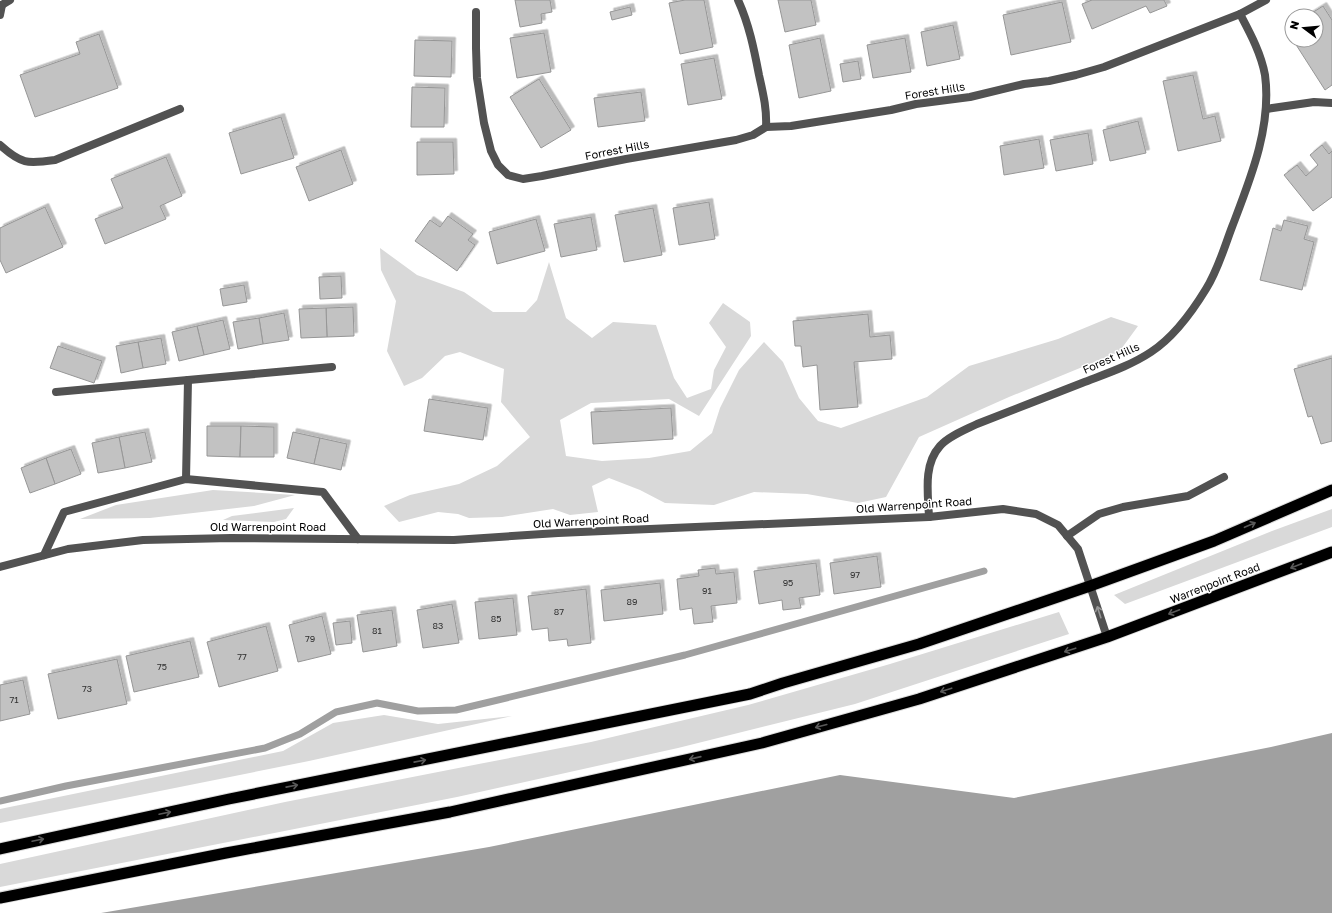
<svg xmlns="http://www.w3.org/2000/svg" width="1332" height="913" viewBox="0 0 1332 913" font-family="'Golos Text',sans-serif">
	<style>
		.green { fill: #d9d9d9 }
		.water { fill: #a0a0a0 }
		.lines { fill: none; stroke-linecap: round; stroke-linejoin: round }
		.stream { stroke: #a0a0a0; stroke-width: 7 }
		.building { fill: #c2c2c2; stroke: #969696; filter: url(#shadow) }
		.trunk-casing { stroke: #dbdbdb; stroke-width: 13 }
		.service { stroke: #525252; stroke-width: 8 }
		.minor { stroke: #525252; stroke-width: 8 }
		.tertiary { stroke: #525252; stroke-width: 8 }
		.trunk { stroke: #000; stroke-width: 11 }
		.oneway { stroke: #595959 }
		.oneway2 { stroke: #979797 }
		.labels { text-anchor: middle; stroke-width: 3; stroke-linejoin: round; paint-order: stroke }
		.number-label { font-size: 9px; fill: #303030 }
		.street-label { font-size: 11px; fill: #000; stroke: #fff }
	</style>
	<defs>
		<filter id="shadow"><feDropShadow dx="3.5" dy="-3.5" stdDeviation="0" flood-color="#0004"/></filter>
	</defs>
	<rect width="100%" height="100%" fill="#fff"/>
	<!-- green -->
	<g class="green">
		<path d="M380,248L417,275L464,292L493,312H526L537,300L549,262L566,318L592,338L613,322L656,325L674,378L687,398L711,389L714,370L726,347L709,323L723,303L750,322L751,336L699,416L669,399L591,403L560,420L566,456L602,461L649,458L690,451L712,433L720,408L739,370L764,342L783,362L799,398L818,421L841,428L927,397L969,366L1058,339L1111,317L1138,326L1119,352L1009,397L919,437L886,497L858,503L807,494L754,492L714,505L665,503L640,490L609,478L592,486L598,512L570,515L553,509L502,517L469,518L458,514L438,512L399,522L384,506L410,495L459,484L497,466L530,437L501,402L504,369L460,352L445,356L422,378L404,386L387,351L396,301L381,270Z"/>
		<path d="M213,490L295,495L254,506L150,518L80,519L116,505Z"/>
		<path d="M294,508L286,519L274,522L223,520L232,516Z"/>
		<path d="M1332,509V527L1125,604L1114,595L1272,531Z"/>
		<path d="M1059,612L1069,634L855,704L678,748L457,797L0,887V864L285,802L591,742L748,705L890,664Z"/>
		<path d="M384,715L438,724L512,716L309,761L0,823V809L283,751L333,723Z"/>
	</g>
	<!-- water -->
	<path class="water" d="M1332,733V913H101L489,847L840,775L1014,798L1271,747Z"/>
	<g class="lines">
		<!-- stream -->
		<path class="stream" d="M0,801L66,786L265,748L300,734L336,712L377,703L418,711L456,710L685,655L984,571"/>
	</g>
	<!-- building -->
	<g class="building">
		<path d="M515,0H550L552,12L541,14L542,23L520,27Z"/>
		<path d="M685,0H704L713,47L680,54L669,3Z"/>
		<path d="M778,0H811L816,25L785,32Z"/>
		<path d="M1092,0H1164L1167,6L1150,13L1146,6L1092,29L1082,4Z"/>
		<path d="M1062,2L1071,42L1011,55L1003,15Z"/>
		<path d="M1323,6L1332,20V85L1325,90L1293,40H1316V16H1307Z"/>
		<path d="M630,7L632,15L612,20L610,12Z"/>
		<path d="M953,25L960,59L927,66L921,32Z"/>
		<path d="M544,33L551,72L517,78L510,38Z"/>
		<path d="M99,34L118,88L35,117L20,75L80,54L76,42Z"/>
		<path d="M820,38L831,91L799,98L789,45Z"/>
		<path d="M905,38L911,72L873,78L867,45Z"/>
		<path d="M415,40L452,41L451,77L414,76Z"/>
		<path d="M714,58L722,99L688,105L681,64Z"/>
		<path d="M858,61L861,79L843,82L840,64Z"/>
		<path d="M1193,75L1203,119L1215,116L1221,141L1178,151L1163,81Z"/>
		<path d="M539,79L571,130L541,148L510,97Z"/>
		<path d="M412,87L445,88L444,127H411Z"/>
		<path d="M641,92L645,121L598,127L594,98Z"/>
		<path d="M281,117L294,158L241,174L229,133Z"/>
		<path d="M1138,121L1146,153L1110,161L1103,130Z"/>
		<path d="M1088,133L1093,164L1056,171L1050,140Z"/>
		<path d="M1039,139L1044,168L1004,175L1000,146Z"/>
		<path d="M417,142H453L454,174L417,175Z"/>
		<path d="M1322,145L1329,154L1332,151V197L1313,211L1284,175L1297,165L1306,176L1318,165L1310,155Z"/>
		<path d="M341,150L353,184L309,201L296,167Z"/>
		<path d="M166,157L182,196L160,206L166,219L105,244L95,219L123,208L111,179Z"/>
		<path d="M709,202L715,239L679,245L673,208Z"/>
		<path d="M45,207L63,247L6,273L0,260V228Z"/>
		<path d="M653,208L662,255L624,262L615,215Z"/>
		<path d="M448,216L473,234L468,240L475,245L457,271L415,241L430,220L440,227Z"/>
		<path d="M591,217L597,250L561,257L554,224Z"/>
		<path d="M536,219L545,251L497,264L489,232Z"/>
		<path d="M1284,220L1308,226L1304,239L1314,242L1302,290L1260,280L1273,228L1281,231Z"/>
		<path d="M341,276L342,298L320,299L319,277Z"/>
		<path d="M244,285L247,302L223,306L220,289Z"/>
		<path d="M353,307L354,336L327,337L326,308Z"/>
		<path d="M326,308L327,337L301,338L299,309Z"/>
		<path d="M284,313L289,340L263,344L259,318Z"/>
		<path d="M868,314L870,337L890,335L892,359L854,362L858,407L820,410L817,365L803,367L801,346H795L793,321Z"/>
		<path d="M259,318L263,344L238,349L233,322Z"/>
		<path d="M223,320L230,349L204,355L197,326Z"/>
		<path d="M197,326L204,355L179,361L172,332Z"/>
		<path d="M161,338L166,364L143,368L138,342Z"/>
		<path d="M138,342L143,368L121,373L116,346Z"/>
		<path d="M58,346L102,361L94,383L50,368Z"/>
		<path d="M1332,358V441L1321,444L1312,416L1308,417L1294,369Z"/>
		<path d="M429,399L488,408L483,440L424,431Z"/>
		<path d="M671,408L673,439L593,444L591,412Z"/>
		<path d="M207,426H241L240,457L207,456Z"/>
		<path d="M241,426L274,427V457H240Z"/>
		<path d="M145,432L152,462L125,468L119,437Z"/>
		<path d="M293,432L320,438L314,464L287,458Z"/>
		<path d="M119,437L125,468L98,473L92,443Z"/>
		<path d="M320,438L347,444L341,470L314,464Z"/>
		<path d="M71,449L81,474L55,484L46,458Z"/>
		<path d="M46,458L55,484L30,493L21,468Z"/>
		<path d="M877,556L881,587L834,594L830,563Z"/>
		<path d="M816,563L820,595L799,598L801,608L783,610L782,600L759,604L754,571Z"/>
		<path d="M715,568L716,574L734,572L737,603L711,606L713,622L694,624L692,608L680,610L677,579L699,576L698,570Z"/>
		<path d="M660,583L663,614L604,621L601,590Z"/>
		<path d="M586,589L591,643L568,646L567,639L549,641L548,628L532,630L528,596Z"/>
		<path d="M513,598L517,635L479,639L475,602Z"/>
		<path d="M452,604L459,643L423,648L417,610Z"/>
		<path d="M392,610L397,646L363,652L357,615Z"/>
		<path d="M322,616L331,654L298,662L289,625Z"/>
		<path d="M350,621L352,643L336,645L333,623Z"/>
		<path d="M266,626L278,671L219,687L207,642Z"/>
		<path d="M190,641L199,677L134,692L126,656Z"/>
		<path d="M117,659L127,704L58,719L48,674Z"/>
		<path d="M23,680L30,714L0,721V685Z"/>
	</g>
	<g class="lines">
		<!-- trunk casing -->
		<g class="trunk-casing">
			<g id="trunk">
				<path d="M0,849L229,799L750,694L783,683L919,644L1090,586L1214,541L1332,490"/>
				<path d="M0,898L226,853L450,812L762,743L919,699L1107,637L1332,552"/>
			</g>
		</g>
		<!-- service -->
		<g class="service">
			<path d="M0,15L2,5"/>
			<path d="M0,145C21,164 27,164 55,160L180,109"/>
			<path d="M1067,536L1099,514L1123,507L1188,496L1224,477"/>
		</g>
		<!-- minor -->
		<g class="minor">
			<path d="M476,12V48L477,78L484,123L491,151L498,165L508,175L523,179L542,176L626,159L736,140L753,135L766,127C767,109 763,93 759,75C754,49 749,24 738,0"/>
			<path d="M1266,109L1314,102L1332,103"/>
			<path d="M766,127L791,126L891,110L916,104L970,97L1024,84L1049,81L1076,75L1104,67L1240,14L1266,0"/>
			<path d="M56,392L332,367"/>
			<path d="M186,479L188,380"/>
			<path d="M929,517C928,493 923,465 940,446C949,436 965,430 977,424C1012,410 1047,397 1082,383C1105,374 1130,366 1151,352C1174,337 1192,312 1206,289C1218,270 1224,248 1232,227C1250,180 1272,127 1265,75C1261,53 1250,33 1240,14"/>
			<path d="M44,555L64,512L186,479L323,492L358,539"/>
		</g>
		<!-- tertiary -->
		<g class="tertiary">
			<path d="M0,6L10,0"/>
			<path d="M0,567L68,549L143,540L231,538L454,540L558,533L929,517L1003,509L1036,514L1058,525L1078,549L1107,637"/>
		</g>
		<!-- trunk -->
		<use href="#trunk" class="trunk"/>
	</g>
	<!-- one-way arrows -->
	<defs><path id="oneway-shaft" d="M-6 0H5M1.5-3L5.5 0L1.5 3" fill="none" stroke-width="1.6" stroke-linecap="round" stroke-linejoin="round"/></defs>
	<g class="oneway">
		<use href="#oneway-shaft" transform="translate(1250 525) rotate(-23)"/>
		<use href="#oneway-shaft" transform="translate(1296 566) rotate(159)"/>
		<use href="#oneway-shaft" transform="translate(1174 612) rotate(159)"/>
		<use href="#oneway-shaft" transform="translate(1070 650) rotate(162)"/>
		<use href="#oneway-shaft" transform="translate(946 690) rotate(162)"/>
		<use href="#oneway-shaft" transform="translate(821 726) rotate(165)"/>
		<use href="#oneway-shaft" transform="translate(695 758) rotate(167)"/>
		<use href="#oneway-shaft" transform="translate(420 761) rotate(-11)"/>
		<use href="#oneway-shaft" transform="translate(292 786) rotate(-11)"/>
		<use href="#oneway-shaft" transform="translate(165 813) rotate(-12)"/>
		<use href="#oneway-shaft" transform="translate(38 840) rotate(-12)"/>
	</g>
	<use class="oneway2" href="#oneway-shaft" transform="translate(1099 612) rotate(-108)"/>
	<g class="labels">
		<!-- number labels -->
		<g class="number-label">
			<text x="855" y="578">97</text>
			<text x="788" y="586">95</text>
			<text x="707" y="594">91</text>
			<text x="632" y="605">89</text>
			<text x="559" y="615">87</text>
			<text x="496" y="622">85</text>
			<text x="438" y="629">83</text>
			<text x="377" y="634">81</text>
			<text x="310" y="642">79</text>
			<text x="242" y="660">77</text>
			<text x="162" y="670">75</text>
			<text x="87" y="692">73</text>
			<text x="14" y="703">71</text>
		</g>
		<!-- street labels -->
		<g class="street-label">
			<text transform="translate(935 91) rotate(-9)" y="4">Forest Hills</text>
			<text transform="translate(617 150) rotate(-11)" y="4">Forrest Hills</text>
			<text transform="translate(1111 358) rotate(-24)" y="4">Forest Hills</text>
			<text transform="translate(914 505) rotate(-4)" y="4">Old Warrenpoint Road</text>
			<text transform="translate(591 521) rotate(-3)" y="4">Old Warrenpoint Road</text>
			<text x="268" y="531">Old Warrenpoint Road</text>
			<text transform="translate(1215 583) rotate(-21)" y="4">Warrenpoint Road</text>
		</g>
	</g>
	<!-- north arrow -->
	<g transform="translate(1304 28) rotate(286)"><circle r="19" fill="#ffffff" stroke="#999999"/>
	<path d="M0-3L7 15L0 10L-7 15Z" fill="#000000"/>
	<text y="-6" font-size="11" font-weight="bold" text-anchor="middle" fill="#000000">N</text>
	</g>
</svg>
